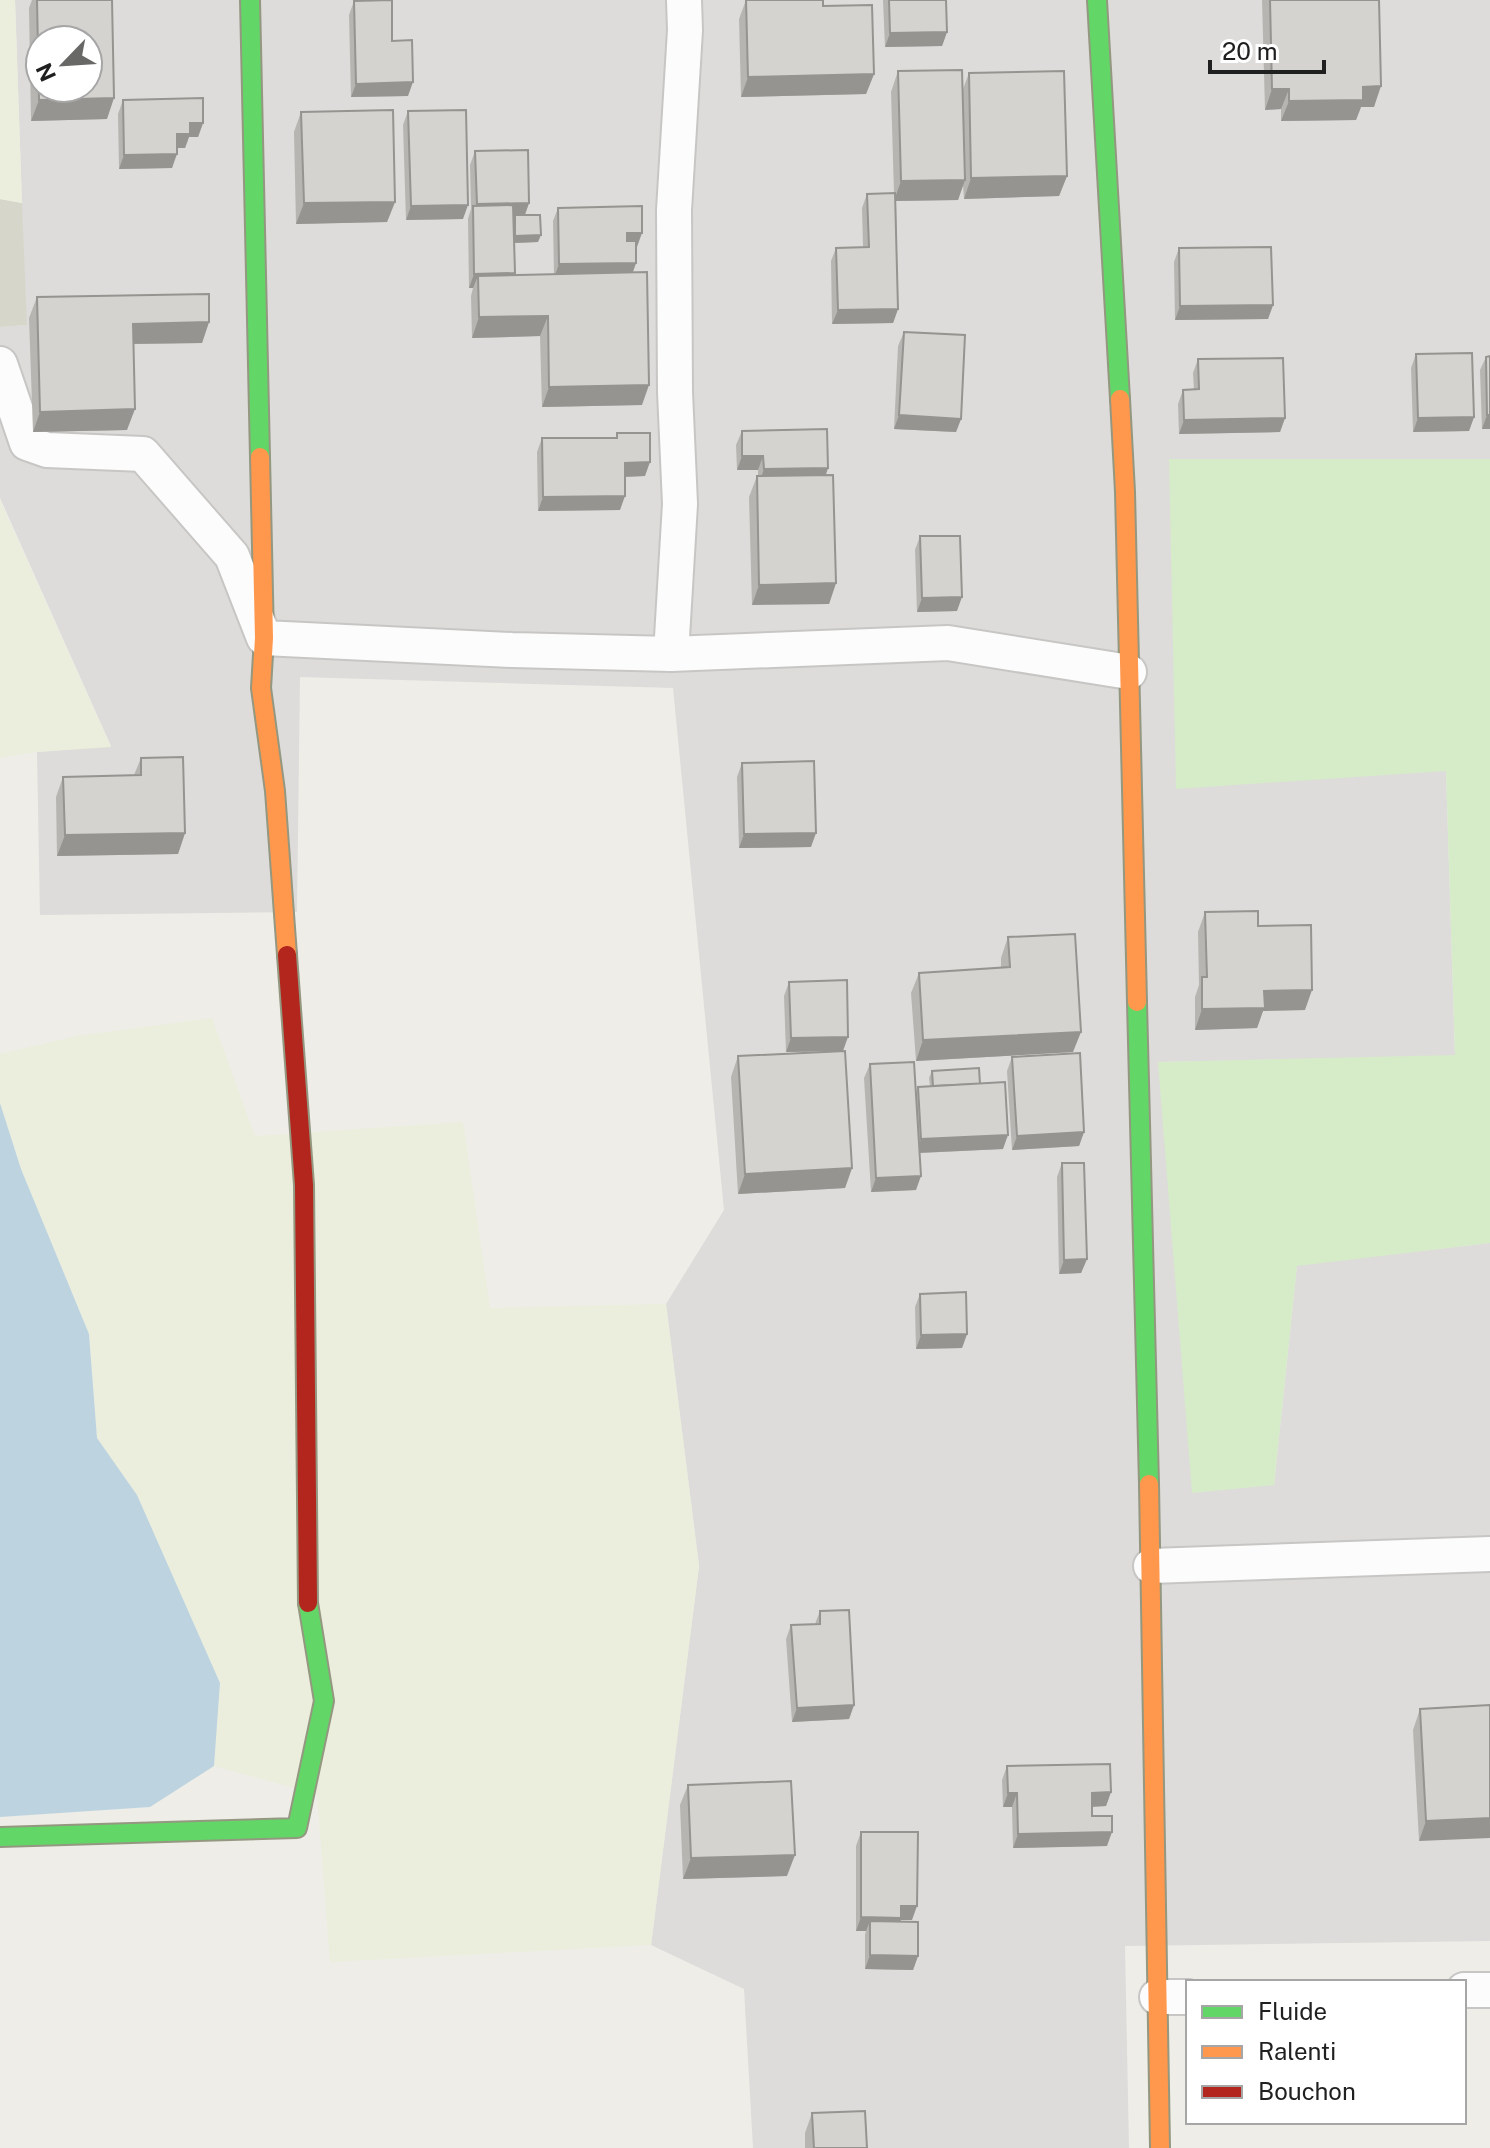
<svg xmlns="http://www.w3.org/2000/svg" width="1490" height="2148" viewBox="0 0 1490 2148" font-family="'Public Sans',sans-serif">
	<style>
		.residential { fill: #dddcda; fill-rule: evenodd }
		.construction { fill: #d6d7ca }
		.farmland { fill: #ebeedc }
		.grass { fill: #d6ebc8 }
		.water { fill: #bdd4e0 }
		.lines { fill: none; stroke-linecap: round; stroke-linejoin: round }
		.street-casing { stroke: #c7c6c4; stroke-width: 38 }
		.fast-casing { stroke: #949880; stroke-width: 22 }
		.slow-casing { stroke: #949880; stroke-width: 22 }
		.jam-casing { stroke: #949880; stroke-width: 22 }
		.street { stroke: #fcfcfc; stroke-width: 34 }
		.fast { stroke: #63d668; stroke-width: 18 }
		.slow { stroke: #ff974d; stroke-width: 18 }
		.jam { stroke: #b3261e; stroke-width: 18 }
		.wall { fill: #b7b5b2 }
		.shaded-wall { fill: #959491 }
		.building { fill: #d5d3cf; stroke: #959491; stroke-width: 2; fill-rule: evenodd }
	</style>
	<rect width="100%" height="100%" fill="#eeede8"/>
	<!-- residential -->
	<path class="residential" d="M15,0H1490V459H1169L1446,771L1455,1056L1159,1062L1274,1485L1297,1265L1490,1243V1941L1125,1946L1129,2148H753L744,1989L651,1945L699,1566L666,1304L724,1210L673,688L300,677L297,912L40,915L37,752L111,746L0,498V327L26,325ZM40,40H88V88H40Z"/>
	<!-- construction -->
	<path class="construction" d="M0,199L22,203L27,325L0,327Z"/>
	<!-- farmland -->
	<g class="farmland">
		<path d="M0,0H15L22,203L0,199Z"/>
		<path d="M0,498L2,505L111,747L37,752L0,758Z"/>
		<path d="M212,1018L255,1136L463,1122L490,1308L666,1304L699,1566L651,1945L330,1962L317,1794L214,1766L220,1683L137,1495L97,1438L89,1334L21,1169L0,1103V1054L77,1036Z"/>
	</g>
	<!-- grass -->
	<path class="grass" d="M1169,459H1490V1243L1297,1266L1274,1485L1192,1493L1158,1062L1455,1055L1446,771L1176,789Z"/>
	<!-- water -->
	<path class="water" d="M0,1103L21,1169L89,1334L97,1438L137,1495L220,1683L214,1766L150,1807L0,1817Z"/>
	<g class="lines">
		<!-- street casing -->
		<g class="street-casing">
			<g id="street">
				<path d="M0,364L27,443L47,450L143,454L232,556L264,638L512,650L671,654L948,643L1129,672"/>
				<path d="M671,654L680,504L675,392L674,210L685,30L684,0"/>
				<path d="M1151,1566L1490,1554"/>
				<path d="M1464,1990H1490"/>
				<path d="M1157,1997H1188"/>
			</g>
		</g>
		<!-- fast casing -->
		<g class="fast-casing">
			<g id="fast">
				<path d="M250,0L260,457"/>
				<path d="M1097,0L1120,399"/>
				<path d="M1137,1002L1149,1484"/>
				<path d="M0,1837L297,1828L324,1701L308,1603"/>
			</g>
		</g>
		<!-- slow casing -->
		<g class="slow-casing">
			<g id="slow">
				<path d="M1120,399L1125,492L1137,1002"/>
				<path d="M260,457L264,638L261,688L275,791L287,955"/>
				<path d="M1149,1484L1160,2148"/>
			</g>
		</g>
		<!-- jam casing -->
		<g class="jam-casing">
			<path id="jam" d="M287,955L304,1185L308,1603"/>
		</g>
		<!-- street -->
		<use href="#street" class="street"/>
		<!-- fast -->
		<use href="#fast" class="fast"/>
		<!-- slow -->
		<use href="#slow" class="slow"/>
		<!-- jam -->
		<use href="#jam" class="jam"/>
	</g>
	<!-- wall -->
	<g class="wall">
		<path d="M32,0H112L107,119L31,121L29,8Z"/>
		<path d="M746,0L823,6L874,74L866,94L741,97L739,19Z"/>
		<path d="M883,0H946L947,32L942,46L885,47Z"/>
		<path d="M1262,0H1379L1374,107H1361L1356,120L1281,121V109L1265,110Z"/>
		<path d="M354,1L408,96L351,97L349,15Z"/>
		<path d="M898,71L963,89L969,73L1067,176L1059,196L964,199L963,185L958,200L896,201L898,309L893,323L832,324L831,261L836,248L863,247L862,208L867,194L894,193L891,92Z"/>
		<path d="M123,100L203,123L198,137H189L185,148H177L172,168L119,169L118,114Z"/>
		<path d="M408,111L463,219L406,220L403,125Z"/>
		<path d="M301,112L395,202L387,222L296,224L294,132Z"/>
		<path d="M475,151L529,203L525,215L538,242L514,243V275L554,274L553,221L558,208L637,247H636V263L633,272L642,405L542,407L540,336L472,338L471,296L473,288H469L468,219L471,209L470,165Z"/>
		<path d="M1179,248L1273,305L1268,319L1175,320L1174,262Z"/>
		<path d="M37,297L209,322L202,343L133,344L127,430L33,432L29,318Z"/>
		<path d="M904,332L961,419L956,432L894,429L898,346Z"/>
		<path d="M1416,354L1474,417L1469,431L1413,432L1411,368Z"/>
		<path d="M1490,356V429H1482L1480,370L1486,357Z"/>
		<path d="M1198,359L1285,418L1280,432L1179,434L1178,404L1183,390H1194L1193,373Z"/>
		<path d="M742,431L828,468L826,475L836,583L829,604L752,605L749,497L757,476H758V470H737L736,445Z"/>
		<path d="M617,433L645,476L625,477L620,510L538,511L537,452L542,438H616Z"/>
		<path d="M920,536L957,611L917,612L915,550Z"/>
		<path d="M141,758L185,833L178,854L57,856L56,797L63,777L134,775Z"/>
		<path d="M742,763L811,847L739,848L737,777Z"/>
		<path d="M1205,912L1258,926L1305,1010L1263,1011L1257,1028L1195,1030V997L1199,985L1198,932Z"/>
		<path d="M1008,937L1073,1052L916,1061L911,993L919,973L1001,968V958Z"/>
		<path d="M789,982L843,1051L852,1168L845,1188L738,1194L731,1077L738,1056L831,1051L786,1052L784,996Z"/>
		<path d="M1012,1057L1084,1132L1079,1146L1012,1150L1007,1071Z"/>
		<path d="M870,1064L916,1092L918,1087L930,1086L929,1078L932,1071L980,1084L1003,1149L920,1153L916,1190L871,1192L864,1078Z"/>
		<path d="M1062,1163L1087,1259L1081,1273L1059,1274L1057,1177Z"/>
		<path d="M920,1294L967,1334L962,1348L916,1349L915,1307Z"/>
		<path d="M820,1611L854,1705L849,1719L792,1722L786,1639L791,1625L815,1624Z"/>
		<path d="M1490,1705L1419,1841L1413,1730L1420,1709Z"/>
		<path d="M1007,1766L1111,1792L1106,1806L1092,1807V1816L1107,1846L1013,1848L1012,1807H1003L1002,1780Z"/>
		<path d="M688,1785L787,1876L683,1879L680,1805Z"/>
		<path d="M861,1832L912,1920H901L900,1921L918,1956L913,1970L865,1969V1935L866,1931H856V1846Z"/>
		<path d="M812,2113L867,2148H805V2133Z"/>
	</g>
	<!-- shaded-wall -->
	<g class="shaded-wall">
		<path d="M947,32L942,46L885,47L890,33Z"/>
		<path d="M874,74L866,94L741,97L748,77Z"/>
		<path d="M413,82L408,96L351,97L356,84Z"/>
		<path d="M1381,86L1374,107H1361L1356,120L1281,121L1289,101L1363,87Z"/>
		<path d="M1272,89H1289L1281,109L1265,110Z"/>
		<path d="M114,98L107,119L31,121L39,100Z"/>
		<path d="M190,123H203L198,137H189L185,148H172L177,134Z"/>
		<path d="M177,154L172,168L119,169L124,155Z"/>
		<path d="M1067,176L1059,196L964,199L971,178Z"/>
		<path d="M965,180L958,200L894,201L901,181Z"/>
		<path d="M395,202L387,222L296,224L304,203Z"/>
		<path d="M529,203L524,217L473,218L477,204Z"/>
		<path d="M468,205L463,219L406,220L411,206Z"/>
		<path d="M627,233H642L637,247H622Z"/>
		<path d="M541,235L538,242L513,243L515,236Z"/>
		<path d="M636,263L631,277L554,278L559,264Z"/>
		<path d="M515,273L510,287L478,276L473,288H469L474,274Z"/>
		<path d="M1273,305L1268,319L1175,320L1180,306Z"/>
		<path d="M898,309L893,323L832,324L838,310Z"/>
		<path d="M548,316L540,336L472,338L479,317Z"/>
		<path d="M209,322L202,343L125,344L133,324Z"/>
		<path d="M649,385L642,405L542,407L549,387Z"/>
		<path d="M135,409L127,430L33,432L40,412Z"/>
		<path d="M899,415L961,419L956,432L894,429Z"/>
		<path d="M1487,415H1490V429H1482Z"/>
		<path d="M1474,417L1469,431L1413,432L1418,418Z"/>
		<path d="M1285,418L1280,432L1179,434L1184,420Z"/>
		<path d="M742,456H763L758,470H737Z"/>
		<path d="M650,462L645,476L620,477L625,463Z"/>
		<path d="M828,468L823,482L759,483L764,469Z"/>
		<path d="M625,496L620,510L538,511L543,497Z"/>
		<path d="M836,583L829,604L752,605L759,585Z"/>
		<path d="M962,597L957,611L917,612L922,598Z"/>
		<path d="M185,833L178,854L57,856L65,835Z"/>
		<path d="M816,833L811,847L739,848L744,834Z"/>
		<path d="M1312,990L1305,1010L1263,1011L1257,1028L1195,1030L1202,1009L1264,991Z"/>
		<path d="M1081,1032L1073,1052L916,1061L923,1040Z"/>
		<path d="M848,1037L843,1051L786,1052L791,1038Z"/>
		<path d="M1084,1132L1079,1146L1012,1150L1017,1136Z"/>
		<path d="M1008,1135L1003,1149L916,1153L921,1139Z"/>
		<path d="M852,1168L845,1188L738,1194L745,1174Z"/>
		<path d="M921,1176L916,1190L871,1192L876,1178Z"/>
		<path d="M1087,1259L1081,1273L1059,1274L1064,1260Z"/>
		<path d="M967,1334L962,1348L916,1349L921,1335Z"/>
		<path d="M854,1705L849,1719L792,1722L797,1708Z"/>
		<path d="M1111,1792L1106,1806L1087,1807L1092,1793Z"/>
		<path d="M1008,1793H1017L1012,1807H1003Z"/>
		<path d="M1490,1818V1838L1419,1841L1426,1821Z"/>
		<path d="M1112,1832L1107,1846L1013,1848L1018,1834Z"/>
		<path d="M795,1855L787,1876L683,1879L691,1858Z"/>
		<path d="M901,1906H917L912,1920H901L896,1932L870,1921L866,1931H856L861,1917Z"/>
		<path d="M870,1955L918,1956L913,1970L865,1969Z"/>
	</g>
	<!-- building -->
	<g class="building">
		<path d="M37,0H112L114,98L39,100ZM40,40H88V88H40Z"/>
		<path d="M392,0V41L412,40L413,82L356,84L354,1Z"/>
		<path d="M746,0H823V6L872,5L874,74L748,77Z"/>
		<path d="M889,0H946L947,32L890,33Z"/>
		<path d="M1270,0H1379L1381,86L1363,87V100L1289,101V89H1272Z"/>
		<path d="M962,70L965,180L901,181L898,71Z"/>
		<path d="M1064,71L1067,176L971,178L969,73Z"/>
		<path d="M203,98V123H190V134H177V154L124,155L123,100Z"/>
		<path d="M393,110L395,202L304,203L301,112Z"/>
		<path d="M466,110L468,205L411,206L408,111Z"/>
		<path d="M528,150L529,203L477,204L475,151Z"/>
		<path d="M895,193L898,309L838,310L836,248L869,247L867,194Z"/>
		<path d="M513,205L515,273L474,274L473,206Z"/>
		<path d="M642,206V233H627V241H636V263L559,264L558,208Z"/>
		<path d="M515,215H540L541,235L515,236Z"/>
		<path d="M1271,247L1273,305L1180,306L1179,248Z"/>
		<path d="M647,272L649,385L549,387L548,316L479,317L478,276Z"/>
		<path d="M209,294V322L133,324L135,409L40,412L37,297Z"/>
		<path d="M904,332L965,335L961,419L899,415Z"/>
		<path d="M1472,353L1474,417L1418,418L1416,354Z"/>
		<path d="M1490,356V415H1487L1486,357Z"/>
		<path d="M1283,358L1285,418L1184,420L1183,390L1199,389L1198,359Z"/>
		<path d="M827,429L828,468L764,469L763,456H742V431Z"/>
		<path d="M617,433H650V462L625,463V496L543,497L542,438H617Z"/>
		<path d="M833,475L836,583L759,585L757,476Z"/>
		<path d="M920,536H960L962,597L922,598Z"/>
		<path d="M183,757L185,833L65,835L63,777L141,775V758Z"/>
		<path d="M814,761L816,833L744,834L742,763Z"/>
		<path d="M1258,911V926L1311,925L1312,990L1264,991L1265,1008L1202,1009V977H1207L1205,912Z"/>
		<path d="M1075,934L1081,1032L923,1040L919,973L1010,967L1008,937Z"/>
		<path d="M847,980L848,1037L791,1038L789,982Z"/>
		<path d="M845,1051L852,1168L745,1174L738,1056Z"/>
		<path d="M1080,1053L1084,1132L1017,1136L1012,1057Z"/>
		<path d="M914,1062L921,1176L876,1178L870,1064Z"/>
		<path d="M979,1068L980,1084L933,1086L932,1071Z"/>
		<path d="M1005,1082L1008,1135L921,1139L918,1087Z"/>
		<path d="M1062,1163H1084L1087,1259L1064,1260Z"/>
		<path d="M966,1292L967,1334L921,1335L920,1294Z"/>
		<path d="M849,1610L854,1705L797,1708L791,1625L820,1624V1611Z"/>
		<path d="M1490,1705V1818L1426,1821L1420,1709Z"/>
		<path d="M1110,1764L1111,1792L1092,1793V1816H1112V1832L1018,1834L1017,1793H1008L1007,1766Z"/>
		<path d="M791,1781L795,1855L691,1858L688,1785Z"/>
		<path d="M861,1832H918L917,1906H901V1918L861,1917Z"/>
		<path d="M870,1921L918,1922V1956L870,1955Z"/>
		<path d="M865,2111L867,2148H814L812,2113Z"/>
	</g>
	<!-- legend -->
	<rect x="1186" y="1980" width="280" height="144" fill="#ffffff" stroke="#a6a6a6" stroke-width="2"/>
	<rect x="1202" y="2006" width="40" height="12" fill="#63d668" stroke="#a6a6a6" stroke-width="2"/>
	<text x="1258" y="2020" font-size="24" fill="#202020">Fluide</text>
	<rect x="1202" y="2046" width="40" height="12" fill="#ff974d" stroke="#a6a6a6" stroke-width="2"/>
	<text x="1258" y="2060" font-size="24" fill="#202020">Ralenti</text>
	<rect x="1202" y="2086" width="40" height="12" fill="#b3261e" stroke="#a6a6a6" stroke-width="2"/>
	<text x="1258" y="2100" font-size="24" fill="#202020">Bouchon</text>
	<!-- north arrow -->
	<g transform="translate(64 64) rotate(245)"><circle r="38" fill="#ffffff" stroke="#a6a6a6" stroke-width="2"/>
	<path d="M0-6L14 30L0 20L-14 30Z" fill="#686866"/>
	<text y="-12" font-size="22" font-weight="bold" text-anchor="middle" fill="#202020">N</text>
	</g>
	<!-- scale -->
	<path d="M1210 60v12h114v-12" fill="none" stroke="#202020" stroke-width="4"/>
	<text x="1222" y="60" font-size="24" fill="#202020" stroke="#ffffff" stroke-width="6" paint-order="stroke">20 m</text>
</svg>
